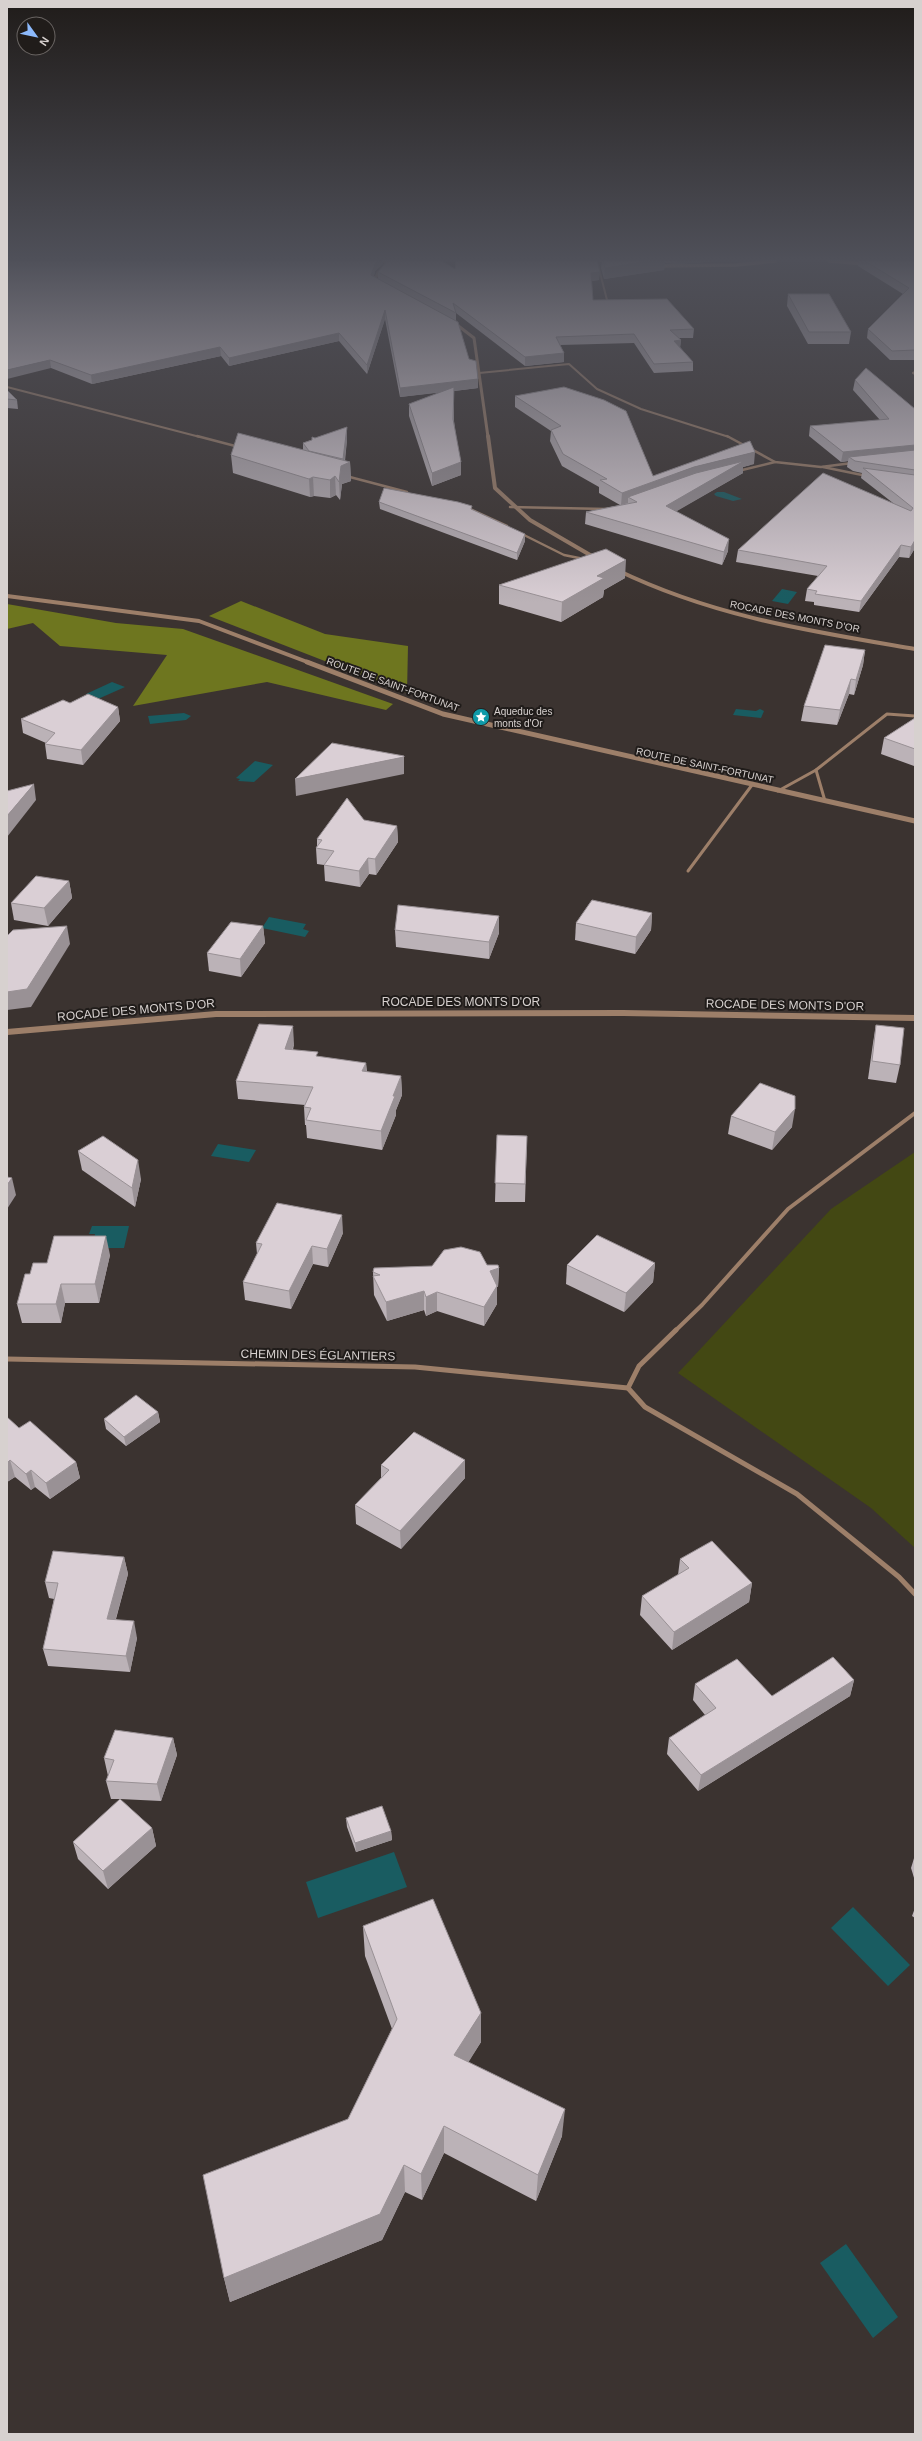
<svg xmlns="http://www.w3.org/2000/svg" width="922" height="2441" viewBox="0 0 922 2441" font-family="Helvetica,sans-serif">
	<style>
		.green { fill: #434813 }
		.forest { fill: #6e761f }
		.water { fill: #195c61 }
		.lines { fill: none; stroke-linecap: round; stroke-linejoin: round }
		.minor-far4 { stroke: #9d7f69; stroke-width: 2 }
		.minor-far3 { stroke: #9d7f69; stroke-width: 2.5 }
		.minor-far2 { stroke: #9d7f69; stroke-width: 3 }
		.minor-far1 { stroke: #9d7f69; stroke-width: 4 }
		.minor { stroke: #9d7f69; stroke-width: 5 }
		.tertiary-far3 { stroke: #9d7f69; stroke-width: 3 }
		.tertiary-far2 { stroke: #9d7f69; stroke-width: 4 }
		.tertiary-far1 { stroke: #9d7f69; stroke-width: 5 }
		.tertiary { stroke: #9d7f69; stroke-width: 6 }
		.secondary { stroke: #d8a885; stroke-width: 3.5 }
		.wall { fill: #bbb2b7 }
		.shaded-wall { fill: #999195 }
		.building { fill: #dacfd5; stroke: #999195 }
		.labels { text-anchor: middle; stroke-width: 4; stroke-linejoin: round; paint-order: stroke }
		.far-street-label { font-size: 10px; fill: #d7d1cf; stroke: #201c1a }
		.far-poi-label { font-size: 10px; fill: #d7d1cf; stroke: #201c1a; text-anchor: start }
		.street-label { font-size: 12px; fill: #d7d1cf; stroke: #201c1a }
	</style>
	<rect width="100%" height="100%" fill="#3b3330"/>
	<!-- green -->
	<path class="green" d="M915,1152V1548L871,1508L678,1373L831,1209Z"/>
	<!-- forest -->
	<g class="forest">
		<path d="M241,601L325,634L408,646L407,693L209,616Z"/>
		<path d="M7,604L116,623L183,629L393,704L386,710L267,682L133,706L167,655L60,646L33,623L7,629Z"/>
	</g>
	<!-- water -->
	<g class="water">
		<path d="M717,492H724L742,499L733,501L716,496L714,494Z"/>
		<path d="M782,589L797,592L788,604L772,601Z"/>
		<path d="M112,682L125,687L98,699L86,694Z"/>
		<path d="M736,709L756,711L760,709L764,711L761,718L733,715Z"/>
		<path d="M184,713L191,716L186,720L150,724L148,716Z"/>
		<path d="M255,761L273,765L254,782L238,781L240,779L236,778Z"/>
		<path d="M269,917L306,924L303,929L309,931L305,937L262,928Z"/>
		<path d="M218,1144L256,1150L249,1162L211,1156Z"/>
		<path d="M92,1226H129L124,1248H92L95,1234H89Z"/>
		<path d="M394,1852L407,1887L318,1918L306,1882Z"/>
		<path d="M853,1907L910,1965L888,1986L831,1928Z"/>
		<path d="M846,2244L898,2317L873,2338L820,2263Z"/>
	</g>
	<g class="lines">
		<!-- minor-far4 -->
		<g class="minor-far4">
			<path d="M598,265L607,300"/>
			<path d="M915,372L913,373L915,374"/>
			<path d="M479,373L569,364L597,389L641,409L729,437"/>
			<path d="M7,387L200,437"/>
		</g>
		<!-- minor-far3 -->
		<g class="minor-far3">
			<path d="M197,436L239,447"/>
			<path d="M727,436L775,462L821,467L852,463"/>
			<path d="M823,467L867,476"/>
			<path d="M738,471L775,462"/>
			<path d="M346,476L407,492"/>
			<path d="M510,507L606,509"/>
			<path d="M470,509L507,526"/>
			<path d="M520,533L564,555L584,559"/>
		</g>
		<!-- minor-far2 -->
		<g class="minor-far2">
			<path d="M816,770L825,801"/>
			<path d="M778,791L816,770L887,714L915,716"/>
			<path d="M688,871L752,785"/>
		</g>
		<!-- minor-far1 -->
		<path class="minor-far1" d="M675,1331L702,1305L788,1209L915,1113"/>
		<!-- minor -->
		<g class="minor">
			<path d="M676,1330L639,1366L628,1388L645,1407L797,1494L899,1577L915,1594"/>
			<path d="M7,1359L415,1367L628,1388"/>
		</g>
		<!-- tertiary-far3 -->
		<g class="tertiary-far3">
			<path d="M378,283L374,281L378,273L385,267"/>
			<path d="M452,321L474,338L488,437"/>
		</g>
		<!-- tertiary-far2 -->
		<g class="tertiary-far2">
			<path d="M488,436L495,488L530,520L597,559"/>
			<path d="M617,570C714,617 810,631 915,649"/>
			<path d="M7,596L199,621L310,663"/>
		</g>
		<!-- tertiary-far1 -->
		<path class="tertiary-far1" d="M307,662L443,714L915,821"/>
		<!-- tertiary -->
		<path class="tertiary" d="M7,1032L216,1014L623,1013L915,1018"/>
		<!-- secondary -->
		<g class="secondary">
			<path d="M384,261H400"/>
			<path d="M829,261L868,264"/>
			<path d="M654,266L736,265L775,261"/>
		</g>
	</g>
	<!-- wall -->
	<g class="wall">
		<path d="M7,261L383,264L375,271L374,276L378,279V272L455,269L456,261H719L677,264L665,263L664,270L604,279L601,268L602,262L597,261L599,280L591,281L593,300L694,329L693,338H678L681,340L680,347L693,362V371L654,373L634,343L560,345L564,353V362L525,366L456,313V320L478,388L454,391V421L461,475L432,486L409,416V404L441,392L400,397L385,319L367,374L339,341L229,366L221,356L92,384L51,368Z"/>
		<path d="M859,261H915V360H890L867,338L868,329L903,294L858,266Z"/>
		<path d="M788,294L851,332L849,344H808L787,306Z"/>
		<path d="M855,380L915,409V548L909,558L899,557L859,612L814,605V602L805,601L807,589L818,576L736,562L738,550L893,503L861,478L862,473L853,471L847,467L848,461L841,462L809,436L810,426L880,420L853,390Z"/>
		<path d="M7,390L17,400L18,409L7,408Z"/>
		<path d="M515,396L653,476L754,464L743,467V473L676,511L728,551L722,565L585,524L586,512L620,505L599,493V487L562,466L550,441L551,431L515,407Z"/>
		<path d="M347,427V440L345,461L350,462L351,481L342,484L340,500L336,495L330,498L314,496L310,497L233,473L231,455L303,450V443Z"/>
		<path d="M379,502L525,541L517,560L380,509Z"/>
		<path d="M625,578L604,590L603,597L561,622L499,604V585Z"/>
		<path d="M865,650L863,665L854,695L849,694L837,725L801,721L804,706Z"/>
		<path d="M70,703L118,707L120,721L83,765L47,759L45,744L46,743L23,733L21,719Z"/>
		<path d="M915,718V766H914L881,754L884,738Z"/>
		<path d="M364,820L397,826L398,842L376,875L369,874L360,887L325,881L324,865L317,864L316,848L317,846V839Z"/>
		<path d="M69,881L72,898L48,926L14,920L11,903Z"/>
		<path d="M652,913L651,930L635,954L575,940L576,923Z"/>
		<path d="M263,926L265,943L241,977L209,971L207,953Z"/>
		<path d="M395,930L499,933L489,959L396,947Z"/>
		<path d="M876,1025L900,1065L896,1083L868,1079L873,1043Z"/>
		<path d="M294,1044L293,1050L318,1057L366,1063L367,1072L401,1076L402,1095L396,1110V1115L382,1150L307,1138L306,1125H305L304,1107L305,1105L238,1099L236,1081Z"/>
		<path d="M731,1116L792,1127L772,1150L728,1134Z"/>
		<path d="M497,1135L527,1136L525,1202H495Z"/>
		<path d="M78,1151L141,1179L135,1207L82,1170Z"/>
		<path d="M343,1233L328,1267L313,1264L291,1309L245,1300L243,1282L257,1254L256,1243Z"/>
		<path d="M110,1255L99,1303H65L61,1323H22L17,1304L30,1274L47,1263Z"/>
		<path d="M655,1263L653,1282L624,1312L566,1284L567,1265Z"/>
		<path d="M487,1265L499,1268L498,1287H497V1304L484,1326L437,1311L426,1316L424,1310L387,1321L374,1295L373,1272Z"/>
		<path d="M158,1412L160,1422L126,1446L106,1429L104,1419Z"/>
		<path d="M7,1417L19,1428L76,1462L80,1478L50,1499L35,1487L31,1490L15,1477L7,1482Z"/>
		<path d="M465,1460V1478L401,1549L356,1524L355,1505L381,1478V1465Z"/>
		<path d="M124,1557L128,1574L116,1619L137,1638L130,1672L48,1666L43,1649L54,1599L49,1598L45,1582Z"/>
		<path d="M680,1559L752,1583L749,1602L672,1650L640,1615L642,1596L678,1575Z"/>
		<path d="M854,1680L850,1696L698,1791L667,1754L669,1738L705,1715L693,1700L695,1684L772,1696Z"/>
		<path d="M173,1738L177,1755L161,1801L120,1799L152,1828L156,1846L108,1889L78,1859L73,1842L120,1799H111L106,1781L108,1776L104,1758Z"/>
		<path d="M346,1818L391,1831L392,1840L356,1852L347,1827Z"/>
		<path d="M915,1855V1881L911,1868Z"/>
		<path d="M915,1908V1918L912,1916Z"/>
		<path d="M363,1926L481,2042L468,2062L562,2136L536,2201L444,2153L422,2200L405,2192L382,2240L230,2302L224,2278L348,2119L392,2029L365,1956Z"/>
	</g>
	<!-- shaded-wall -->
	<g class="shaded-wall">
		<path d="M378,261H383V264L375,271L372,283L371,275L375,264Z"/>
		<path d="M650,261H665L664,270L604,279L605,268Z"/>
		<path d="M677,261H719L677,264Z"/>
		<path d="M600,272L599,280L590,281L591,273Z"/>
		<path d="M385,310V319L367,374V365Z"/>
		<path d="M339,333V341L229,366V358Z"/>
		<path d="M681,340L680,349L674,341Z"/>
		<path d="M220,347L221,356L92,384L91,375Z"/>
		<path d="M564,353V362L525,366V357Z"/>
		<path d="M50,360L51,368L7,379V370Z"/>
		<path d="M478,379V388L454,391L453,431L454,391L400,397V388Z"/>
		<path d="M347,427V440L344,464L350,462L351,481L342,484L340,500L339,482L341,466L343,465V459Z"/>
		<path d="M915,445V455L849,457L848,461L841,462L843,452Z"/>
		<path d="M755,452L754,464L743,467V473L665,518L666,506L628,497V503L621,505L622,493L694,467Z"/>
		<path d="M461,462V475L432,486V473Z"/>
		<path d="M335,476L336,495L330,498V480Z"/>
		<path d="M313,477L314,496L310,497L309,479Z"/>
		<path d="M525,534V541L517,560V553Z"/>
		<path d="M729,539L728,551L722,565L724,552Z"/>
		<path d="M915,540V548L909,558L911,547Z"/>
		<path d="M901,545L899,557L859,612L861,601Z"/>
		<path d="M626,560L625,578L604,590L603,597L561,622L562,602L597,576Z"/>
		<path d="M865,650L863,665L854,695L856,680Z"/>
		<path d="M851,679L849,694L837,725L840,710Z"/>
		<path d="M118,707L120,721L83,765L81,750Z"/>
		<path d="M404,757V774L296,796L295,779Z"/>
		<path d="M34,784L36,800L7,837V816Z"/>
		<path d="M397,826L398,842L376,875L375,859Z"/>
		<path d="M368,858L369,874L360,887L359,871Z"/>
		<path d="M69,881L72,898L48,926L44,908Z"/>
		<path d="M652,913L651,930L635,954L636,937Z"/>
		<path d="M499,916V933L489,959V942Z"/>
		<path d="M67,926L70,944L31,1007L7,1010V992Z"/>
		<path d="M263,926L265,943L241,977L240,959Z"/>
		<path d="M293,1026L294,1044L286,1068L285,1049Z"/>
		<path d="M366,1063L367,1082L362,1071Z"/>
		<path d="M401,1076L402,1095L396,1110V1115L382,1150L381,1131L393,1096Z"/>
		<path d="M795,1109L792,1127L772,1150L775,1132Z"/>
		<path d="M138,1160L141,1179L135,1207L132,1188Z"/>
		<path d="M12,1178L16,1195L7,1209V1185Z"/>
		<path d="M342,1215L343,1233L328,1267L327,1249Z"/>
		<path d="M106,1236L110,1255L99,1303L95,1284Z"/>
		<path d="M312,1246L313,1264L291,1309L289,1291Z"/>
		<path d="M655,1263L653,1282L624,1312L626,1293Z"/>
		<path d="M499,1268L498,1287H497V1304L484,1326V1307L490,1271Z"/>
		<path d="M61,1284L65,1303L61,1323L56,1304Z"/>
		<path d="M424,1291V1310L387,1321L386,1302Z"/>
		<path d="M437,1292V1311L426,1316V1297Z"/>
		<path d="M158,1412L160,1422L126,1446L124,1437Z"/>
		<path d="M10,1460L15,1477L7,1482V1463Z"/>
		<path d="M465,1460V1478L401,1549L400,1531Z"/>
		<path d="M76,1462L80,1478L50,1499L46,1483Z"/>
		<path d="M31,1470L35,1487L31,1490L26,1474Z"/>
		<path d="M124,1557L128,1574L111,1636L107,1619Z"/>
		<path d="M752,1583L749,1602L672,1650L674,1632Z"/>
		<path d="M134,1621L137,1638L130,1672L126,1656Z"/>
		<path d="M854,1680L850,1696L698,1791L701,1775Z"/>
		<path d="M173,1738L177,1755L161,1801L157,1784Z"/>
		<path d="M152,1828L156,1846L108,1889L103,1871Z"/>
		<path d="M391,1831L392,1840L356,1852L355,1843Z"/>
		<path d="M481,2013V2042L455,2084L454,2055Z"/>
		<path d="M565,2109L562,2136L536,2201L538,2175Z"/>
		<path d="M444,2126V2153L422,2200L421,2174Z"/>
		<path d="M404,2165L405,2192L382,2240L230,2302L224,2278Z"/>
	</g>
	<!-- building -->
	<g class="building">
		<path d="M7,261H378L375,264L371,275L458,322L469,359L476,361L478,379L400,388L385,310L367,365L339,333L229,358L220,347L91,375L50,360L7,370Z"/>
		<path d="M387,261H442L455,269L456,261H597L600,272L591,273L593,300L667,299L694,329L670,330L681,340L674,341L693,362L654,364L634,334L556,337L564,353L525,357L453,303L456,313L378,272Z"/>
		<path d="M603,261H650L605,268Z"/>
		<path d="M865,261H915V350L892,351L868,329L909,288Z"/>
		<path d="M788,294H829L851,332H809Z"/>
		<path d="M866,368L915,409V445L843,452L810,426L889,419L855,380Z"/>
		<path d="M454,387L453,419L461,462L432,473L409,404Z"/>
		<path d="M564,387L604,400L626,411L653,476L750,441L755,452L694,467L622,493L600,480L607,479L563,454L551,430L561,426L515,396Z"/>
		<path d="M7,390L17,400L7,399Z"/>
		<path d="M347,427L343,459L309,451L303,443L312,440V437L315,438Z"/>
		<path d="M238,433L350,462L341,466L339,482L335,476L330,480L313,477L309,479L231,455Z"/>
		<path d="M915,450V470L855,461L849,457Z"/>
		<path d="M744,461L666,506L729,539L724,552L586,512L637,502L628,497L696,473Z"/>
		<path d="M863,468L915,475V540L911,547L901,545L861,601L815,594L817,591L807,589L827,566L738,550L823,473L911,511L913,508Z"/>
		<path d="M384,488L458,502L472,506L471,509L525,534L517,553L379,502Z"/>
		<path d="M606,549L626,560L597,576L604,578L562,602L499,585Z"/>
		<path d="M825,645L865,650L856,680L851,679L840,710L804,706Z"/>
		<path d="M88,694L118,707L81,750L45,744L55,733L21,719L63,700L70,703Z"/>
		<path d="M915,718V749L884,738Z"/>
		<path d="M332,743L404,756V757L295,779Z"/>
		<path d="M34,784L7,816V791Z"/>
		<path d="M347,798L364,820L397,826L375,859L368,858L359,871L324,865L334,851L316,848L322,840L317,839Z"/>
		<path d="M36,876L69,881L44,908L11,903Z"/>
		<path d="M592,900L652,913L636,937L576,923Z"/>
		<path d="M398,905L499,916L489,942L395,930Z"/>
		<path d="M231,922L263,926L240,959L207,953Z"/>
		<path d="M67,926L27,989L7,992V936L13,930Z"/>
		<path d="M259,1024L293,1026L285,1049L318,1052L316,1056L366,1063L362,1071L401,1076L393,1096H395L381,1131L306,1120L311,1108L304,1107L313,1087L236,1081Z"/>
		<path d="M876,1025L904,1028L900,1065L872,1061Z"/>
		<path d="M760,1083L795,1096V1109L775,1132L731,1116Z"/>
		<path d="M497,1135L527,1136L525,1184L495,1183Z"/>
		<path d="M103,1136L138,1160L132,1188L78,1151Z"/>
		<path d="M7,1177L12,1178L7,1185Z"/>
		<path d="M277,1203L342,1215L327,1249L312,1246L289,1291L243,1282L262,1244L256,1243Z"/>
		<path d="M597,1235L655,1263L626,1293L567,1265Z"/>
		<path d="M54,1236H106L95,1284H61L56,1304H17L25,1274H30L33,1263H47Z"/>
		<path d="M461,1247L480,1252L487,1265H498L499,1268L490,1271L497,1286L484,1307L437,1292L426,1297L424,1291L386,1302L373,1276L380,1275L373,1272L374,1268L432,1266L444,1250Z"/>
		<path d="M136,1395L158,1412L124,1437L104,1419Z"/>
		<path d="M7,1417L19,1428L30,1421L76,1462L46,1483L31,1470L26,1474L10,1460L7,1463Z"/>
		<path d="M414,1432L465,1460L400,1531L355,1505L389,1470L381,1465Z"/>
		<path d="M712,1541L752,1583L674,1632L642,1596L689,1568L680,1559Z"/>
		<path d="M53,1551L124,1557L107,1619L134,1621L126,1656L43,1649L58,1583L45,1582Z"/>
		<path d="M833,1657L854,1680L701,1775L669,1738L716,1708L695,1684L737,1659L772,1696Z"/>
		<path d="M115,1730L173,1738L157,1784L106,1781L114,1760L104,1758Z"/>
		<path d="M120,1799L152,1828L103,1871L73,1842Z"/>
		<path d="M382,1806L391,1831L355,1843L346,1818Z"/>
		<path d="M433,1899L481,2013L454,2055L565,2109L538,2175L444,2126L421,2174L404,2165L380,2214L224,2278L203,2175L348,2119L397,2019L363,1926Z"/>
	</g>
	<!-- sky -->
	<linearGradient id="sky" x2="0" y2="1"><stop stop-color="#201c1a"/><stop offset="0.43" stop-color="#4f5059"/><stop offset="1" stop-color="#4f5059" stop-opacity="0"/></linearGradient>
	<rect width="922" height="603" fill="url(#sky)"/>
	<!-- icons -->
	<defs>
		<g id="sight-disc" transform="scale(0.9)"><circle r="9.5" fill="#0f9aa8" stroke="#201c1a"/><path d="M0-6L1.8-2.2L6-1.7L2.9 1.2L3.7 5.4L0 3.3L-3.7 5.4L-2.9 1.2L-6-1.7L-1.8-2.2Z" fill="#fff"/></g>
	</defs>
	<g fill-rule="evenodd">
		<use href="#sight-disc" x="481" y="717"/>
	</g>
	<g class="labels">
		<!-- far-street labels -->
		<g class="far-street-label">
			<text transform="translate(795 616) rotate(11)" y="4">ROCADE DES MONTS D'OR</text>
			<text transform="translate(393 684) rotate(20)" y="4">ROUTE DE SAINT-FORTUNAT</text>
			<text transform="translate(705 765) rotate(12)" y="4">ROUTE DE SAINT-FORTUNAT</text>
		</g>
		<!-- far-poi labels -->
		<g class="far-poi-label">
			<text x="494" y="715">Aqueduc des<tspan x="494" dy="12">monts d'Or</tspan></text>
		</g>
		<!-- street labels -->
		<g class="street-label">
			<text x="461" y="1006">ROCADE DES MONTS D'OR</text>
			<text transform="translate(785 1005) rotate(1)" y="4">ROCADE DES MONTS D'OR</text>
			<text transform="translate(136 1010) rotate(-5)" y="4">ROCADE DES MONTS D'OR</text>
			<text transform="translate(318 1355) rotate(1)" y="4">CHEMIN DES ÉGLANTIERS</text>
		</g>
	</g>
	<!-- border -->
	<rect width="922" height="2441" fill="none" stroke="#d7d1cf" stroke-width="16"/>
	<!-- north arrow -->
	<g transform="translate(36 36) rotate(123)"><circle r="19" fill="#201c1a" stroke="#696462"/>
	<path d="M0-3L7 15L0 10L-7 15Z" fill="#8cb9fc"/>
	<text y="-6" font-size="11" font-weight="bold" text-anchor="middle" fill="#d7d1cf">N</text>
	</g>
</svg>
